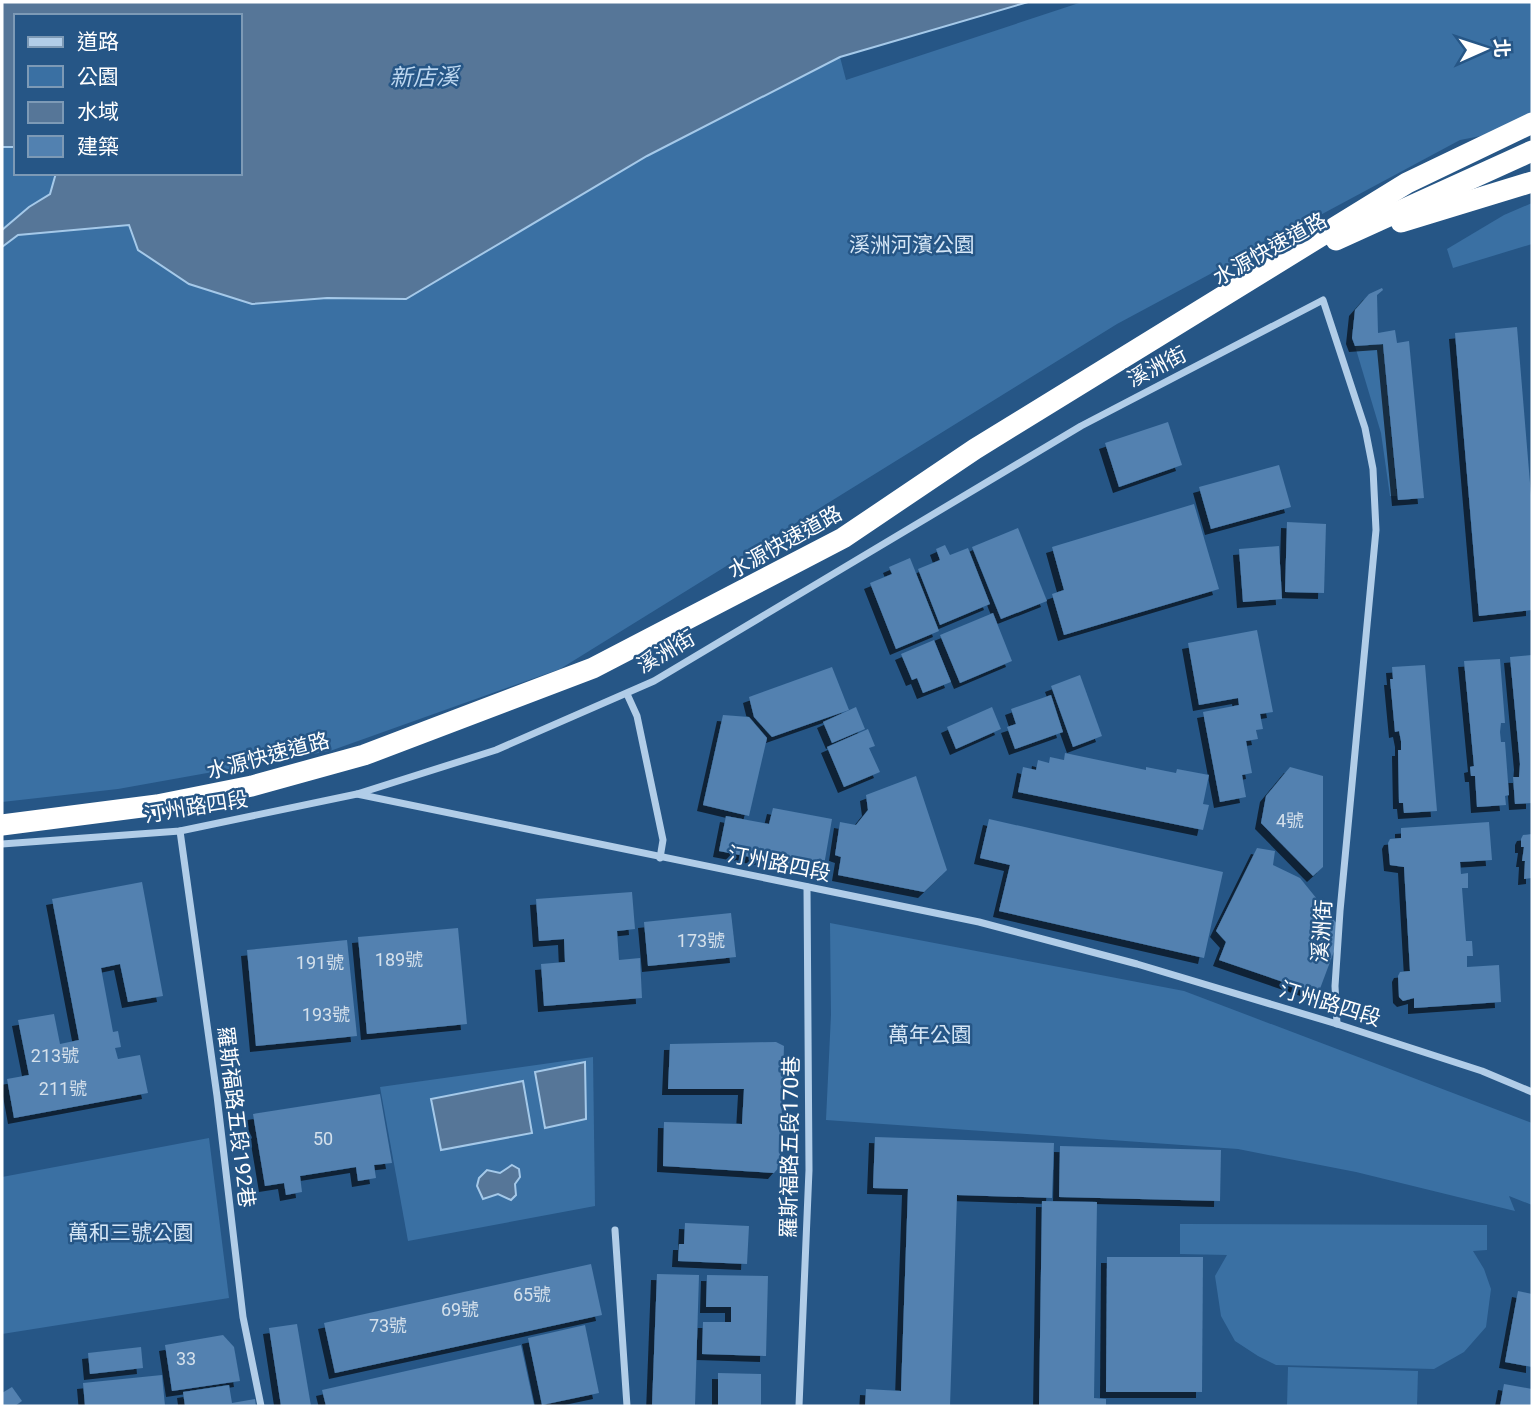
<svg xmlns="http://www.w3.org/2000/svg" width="1534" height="1408" viewBox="0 0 1534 1408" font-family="Roboto,'Noto Sans TC',sans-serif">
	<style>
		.green { fill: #3a70a3 }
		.water { fill: #567698; stroke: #a5c9e9; stroke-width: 2 }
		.building { fill: #5281b0; filter: url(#shadow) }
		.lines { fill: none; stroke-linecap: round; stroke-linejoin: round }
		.street { stroke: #b1cde8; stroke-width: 7 }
		.highway { stroke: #fff; stroke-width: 21 }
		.labels { text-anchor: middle; stroke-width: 5; stroke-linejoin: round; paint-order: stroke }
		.number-label { font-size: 18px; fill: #d4e0eb }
		.park-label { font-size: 21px; fill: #d5e6f6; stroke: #265686 }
		.street-label { font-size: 21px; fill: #fff; stroke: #265686 }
		.water-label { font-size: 23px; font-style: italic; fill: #bdd7f0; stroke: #265686 }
	</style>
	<defs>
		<filter id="shadow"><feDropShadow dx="-6" dy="6" stdDeviation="0" flood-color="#0009"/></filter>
	</defs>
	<rect width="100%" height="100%" fill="#265686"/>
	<!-- green -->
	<g class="green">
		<path d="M1082,2H1532V126L1460,140L1117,324L560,669L330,751L118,789L2,802V247L18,235L129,225L138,250L189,284L252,304L327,298L647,156L840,57L846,80Z"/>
		<path d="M2,147H16V173H56L50,194L29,207L2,231Z"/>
		<path d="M1532,203V244L1453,268L1447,249L1504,215Z"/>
		<path d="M1383,344L1397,496H1390L1381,433L1355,346Z"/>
		<path d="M830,923L1184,991L1532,1123V1205L1509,1196L1515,1211L1356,1172L1238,1149L826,1120L831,1015Z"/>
		<path d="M593,1057L595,1206L408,1241L380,1087Z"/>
		<path d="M209,1138L229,1298L2,1334V1177Z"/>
		<path d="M1180,1224L1487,1225V1250L1473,1251L1484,1269L1491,1289L1486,1327L1464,1352L1434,1369L1276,1365L1258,1356L1235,1341L1221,1316L1215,1276L1227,1255L1180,1254Z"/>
		<path d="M1288,1367L1418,1371L1417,1406H1287Z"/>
	</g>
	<!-- water -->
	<g class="water">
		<path d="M2,2H1028L840,57L647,156L406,299L327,298L252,304L189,284L138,250L129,225L18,235L2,247V230L29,207L50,194L56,173H240V16H16V147H2Z"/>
		<path d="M585,1062L586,1119L545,1128L535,1072Z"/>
		<path d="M523,1081L532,1133L441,1150L431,1099Z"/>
		<path d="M512,1165L519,1169L520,1177L515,1184L516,1195L511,1200L498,1194L483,1199L477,1186L479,1178L487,1170L500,1173Z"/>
	</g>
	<!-- building -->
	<g class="building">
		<path d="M1382,288L1383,290L1377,295L1378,333L1395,330L1397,343L1409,341L1424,498L1398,500L1383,344L1355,346L1352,338L1355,310L1369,294Z"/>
		<path d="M1517,327L1532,507V610L1479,616L1455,333Z"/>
		<path d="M1168,422L1182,465L1119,487L1105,443Z"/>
		<path d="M1279,465L1291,507L1211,529L1199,487Z"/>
		<path d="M1194,504L1219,589L1064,635L1052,594L1064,590L1052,547Z"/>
		<path d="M1287,522L1326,524L1324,593L1285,592Z"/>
		<path d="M1018,528L1047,601L1001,619L972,547Z"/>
		<path d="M945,545L950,555L968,548L990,604L940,625L918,569L940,560L936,549Z"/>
		<path d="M1279,546L1282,599L1243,602L1239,549Z"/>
		<path d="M910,558L939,631L896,649L870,583L892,574L889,567Z"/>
		<path d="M993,613L1012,661L960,683L940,635Z"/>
		<path d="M1257,630L1273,712L1260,714L1263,729L1256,730L1258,739L1246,741L1252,773L1242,775L1246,797L1220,802L1203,712L1239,705L1238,698L1199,705L1188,643Z"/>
		<path d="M934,640L951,682L923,693L917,678L912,680L901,654Z"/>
		<path d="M1532,655V803L1515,804L1513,777H1519L1520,764L1510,657Z"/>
		<path d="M1500,659L1505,723H1501L1500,732L1501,742H1505L1509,795L1505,796L1506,805L1477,807L1475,776H1471L1470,767L1474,766L1464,661Z"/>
		<path d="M1425,665L1437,811L1404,813L1403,803H1399L1398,750H1401V741L1399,731L1395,732L1390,679H1393L1392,667Z"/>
		<path d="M832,667L849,710L772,737L754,717L749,697Z"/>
		<path d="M1080,675L1102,736L1073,747L1051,686Z"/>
		<path d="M1051,695L1063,732L1015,749L1007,727L1016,724L1011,709Z"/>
		<path d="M856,707L865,729L832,743L823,722Z"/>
		<path d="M992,707L1001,729L956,749L947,727Z"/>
		<path d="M723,715L749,717L767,738L749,816L703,805Z"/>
		<path d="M868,729L875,746L869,748L880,772L844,787L827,747Z"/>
		<path d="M1065,753L1146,770V767L1176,773L1177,769L1209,775L1203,804L1209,805L1203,830L1018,792L1023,767L1036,770L1038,760L1049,763L1050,757L1064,760Z"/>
		<path d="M1290,767L1323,776V867L1313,876L1261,823L1266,796Z"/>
		<path d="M916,776L947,870L924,892L838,875L841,857L835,855L840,822L856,825L868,810L866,795Z"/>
		<path d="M773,808L832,819L823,871L719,851L726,816L769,824Z"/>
		<path d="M989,819L1223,872L1204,958L999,911L1010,865L980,858Z"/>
		<path d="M1489,822L1492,860L1460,862L1461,874L1468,873V888H1462L1466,941H1472L1473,956H1467V967L1499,965L1501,1002L1414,1008V998L1403,1001L1399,997L1398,976L1400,972L1410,971L1404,867L1390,865L1388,843L1390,839L1401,838V828Z"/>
		<path d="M1532,834V878L1524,879L1525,861H1522L1524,847H1521V839L1523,835Z"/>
		<path d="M1257,848L1275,851L1273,865L1300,878L1342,930L1318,994L1219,960L1226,942L1216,931Z"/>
		<path d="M142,882L163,996L128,1002L120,964L101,968L113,1032L118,1031L121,1047L115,1048L118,1059L140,1055L148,1093L14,1118L7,1079L29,1075L18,1020L54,1014L60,1044L79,1040L52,899Z"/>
		<path d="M632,892L635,929L617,931L619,960L640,958L642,998L544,1006L541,964L565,962L564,939L539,941L536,899Z"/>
		<path d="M731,913L736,957L648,966L644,922Z"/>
		<path d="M458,928L467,1024L367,1034L358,937Z"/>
		<path d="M347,940L357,1036L256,1046L247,950Z"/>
		<path d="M776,1042L784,1046L780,1166L774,1173L663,1166L664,1122L742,1124L744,1089H668L670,1044Z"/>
		<path d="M380,1094L392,1163L374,1165L376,1178L358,1181L356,1167L300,1176L302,1192L286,1195L284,1183L265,1186L253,1114Z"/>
		<path d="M875,1137L1054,1143L1052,1198L957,1195L950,1406H865L866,1389L901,1391L908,1189L873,1188Z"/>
		<path d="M1060,1146L1221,1150L1220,1201L1059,1197Z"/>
		<path d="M1042,1201L1097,1202L1094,1398L1106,1399V1406H1039Z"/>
		<path d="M685,1223L749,1226L747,1264L678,1261L679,1244H684Z"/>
		<path d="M1107,1257H1203L1202,1392H1106Z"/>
		<path d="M591,1264L602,1315L335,1373L324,1323Z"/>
		<path d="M657,1274L699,1275L695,1406H652Z"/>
		<path d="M707,1275L768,1276L766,1356L702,1354L703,1322H731V1307H706Z"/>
		<path d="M1518,1291L1532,1294V1367L1505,1362Z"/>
		<path d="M297,1324L311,1406H281L269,1328Z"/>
		<path d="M585,1325L599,1393L542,1405L528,1338Z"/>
		<path d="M223,1335L234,1347L240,1381L172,1391L165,1345Z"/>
		<path d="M521,1345L534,1405L326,1406L322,1390Z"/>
		<path d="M141,1347L143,1368L90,1374L88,1353Z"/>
		<path d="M718,1373L761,1374V1406H718Z"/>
		<path d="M162,1375L165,1406H85L83,1383Z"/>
		<path d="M1504,1384L1532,1389V1406H1500Z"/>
		<path d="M229,1385L232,1403L255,1399L256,1406H185L183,1392Z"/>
		<path d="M12,1387L22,1401L15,1406H2V1393Z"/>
	</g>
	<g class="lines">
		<!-- street -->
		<g class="street">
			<path d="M627,694L637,716L663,840L660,858"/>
			<path d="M357,794L496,750L654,681L1081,426L1323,300L1365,428L1373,469L1376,530L1340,911L1335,986L1337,1024"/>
			<path d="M180,831L217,1096L243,1317L261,1406"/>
			<path d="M2,844L180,831L357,794L979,922L1137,964L1337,1024L1482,1071L1532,1092"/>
			<path d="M615,1230L627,1406"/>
			<path d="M799,1406L809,1170L807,887"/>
		</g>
		<!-- highway -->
		<g class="highway">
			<path d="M1401,222L1532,182"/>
			<path d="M1336,240L1532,151"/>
			<path d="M2,825L157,805L252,786L364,755L593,668L843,538L975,449L1407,183L1532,123"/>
		</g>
	</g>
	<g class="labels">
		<!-- number labels -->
		<g class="number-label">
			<text x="1290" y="827">4號</text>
			<text x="701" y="947">173號</text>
			<text x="399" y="966">189號</text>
			<text x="320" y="969">191號</text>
			<text x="326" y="1021">193號</text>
			<text x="55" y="1062">213號</text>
			<text x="63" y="1095">211號</text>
			<text x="323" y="1145">50</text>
			<text x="532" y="1301">65號</text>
			<text x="460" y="1316">69號</text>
			<text x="388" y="1332">73號</text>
			<text x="186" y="1365">33</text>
		</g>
		<!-- park labels -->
		<g class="park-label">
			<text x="912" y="252">溪洲河濱公園</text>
			<text x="930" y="1042">萬年公園</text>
			<text x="131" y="1240">萬和三號公園</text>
		</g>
		<!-- street labels -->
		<g class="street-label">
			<text transform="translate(1270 249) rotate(-29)" y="7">水源快速道路</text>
			<text transform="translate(1157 367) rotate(-27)" y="7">溪洲街</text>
			<text transform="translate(785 542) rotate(-29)" y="7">水源快速道路</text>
			<text transform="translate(666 652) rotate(-30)" y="7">溪洲街</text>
			<text transform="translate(268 756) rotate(-15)" y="7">水源快速道路</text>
			<text transform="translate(196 807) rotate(-9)" y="7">汀州路四段</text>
			<text transform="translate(779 864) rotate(11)" y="7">汀州路四段</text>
			<text transform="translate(1322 931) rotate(-86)" y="7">溪洲街</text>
			<text transform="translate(1330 1004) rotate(17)" y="7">汀州路四段</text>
			<text transform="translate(236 1117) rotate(83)" y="7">羅斯福路五段192巷</text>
			<text transform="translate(790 1147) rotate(-89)" y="7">羅斯福路五段170巷</text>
		</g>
		<!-- water labels -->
		<g class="water-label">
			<text transform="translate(424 77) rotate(-1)" y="8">新店溪</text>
		</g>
	</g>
	<!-- border -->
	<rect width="1534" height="1408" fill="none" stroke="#ffffff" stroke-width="7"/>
	<!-- legend -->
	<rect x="14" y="14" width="228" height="161" fill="#265686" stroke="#7d9ab6" stroke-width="2"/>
	<rect x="28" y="37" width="35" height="10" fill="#b1cde8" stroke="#7d9ab6" stroke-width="2"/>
	<text x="77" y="49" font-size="21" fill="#ffffff">道路</text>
	<rect x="28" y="66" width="35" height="21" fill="#3a70a3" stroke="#7d9ab6" stroke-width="2"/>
	<text x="77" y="84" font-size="21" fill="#ffffff">公園</text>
	<rect x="28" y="102" width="35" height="21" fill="#567698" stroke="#7d9ab6" stroke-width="2"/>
	<text x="77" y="119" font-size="21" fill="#ffffff">水域</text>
	<rect x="28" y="136" width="35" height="21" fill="#5281b0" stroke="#7d9ab6" stroke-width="2"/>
	<text x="77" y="154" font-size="21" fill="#ffffff">建築</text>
	<!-- north arrow -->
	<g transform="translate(1485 49) rotate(87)" stroke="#265686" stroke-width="5" paint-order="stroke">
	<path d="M0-5L12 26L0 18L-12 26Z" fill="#ffffff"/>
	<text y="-10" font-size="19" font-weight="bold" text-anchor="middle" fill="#ffffff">北</text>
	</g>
</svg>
